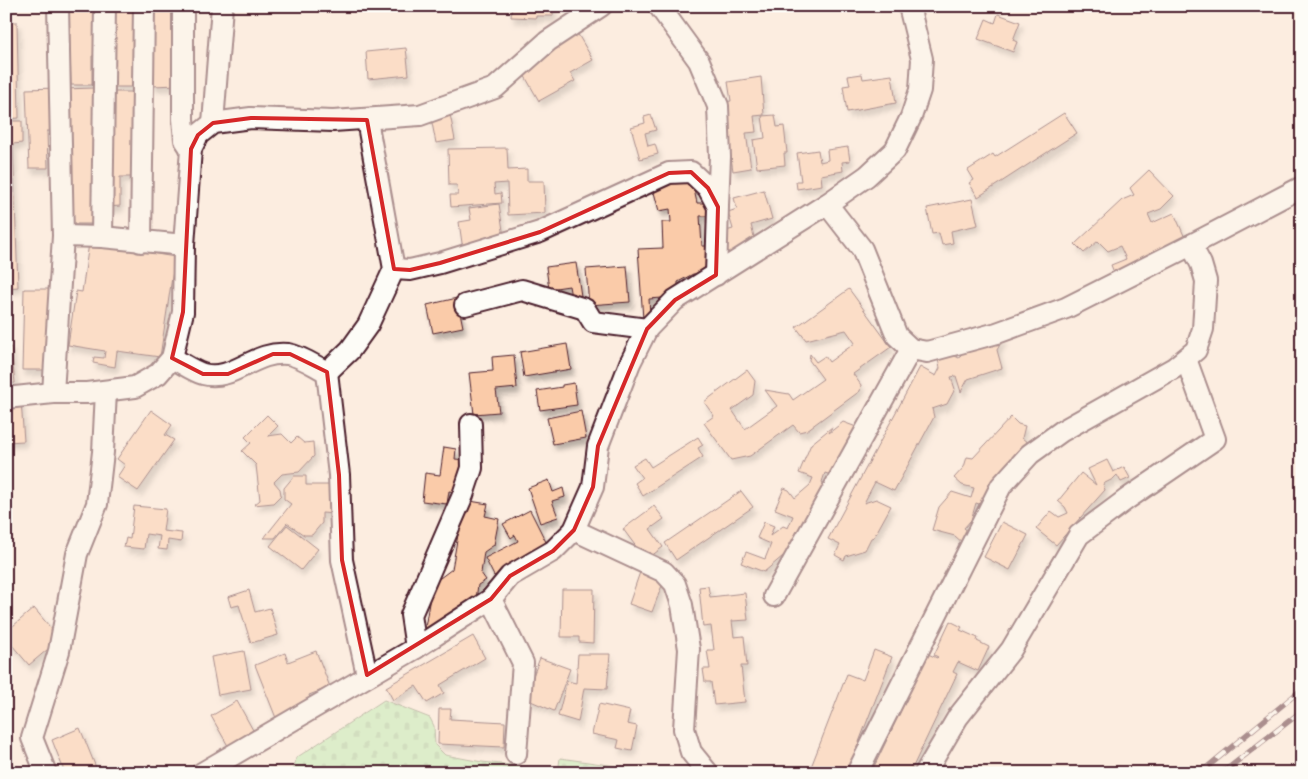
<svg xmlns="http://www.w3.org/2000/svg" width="1308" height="779" viewBox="0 0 1308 779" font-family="Mynerve,sans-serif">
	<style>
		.cemetery { fill: url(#cemetery-stones); stroke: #82866e }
		.building { fill: #facba9; stroke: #4a1f2b; filter: url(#shadow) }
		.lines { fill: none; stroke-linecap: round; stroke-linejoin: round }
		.minor-casing { stroke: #4a1f2b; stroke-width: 24 }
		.minor { stroke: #fdfcf7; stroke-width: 20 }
		.rail-casing { stroke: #4a1f2b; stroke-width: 5.5 }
		.rail { stroke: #fdfcf7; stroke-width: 4; stroke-dasharray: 11; stroke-linecap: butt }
		.marked { fill: none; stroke: #d62828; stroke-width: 4; stroke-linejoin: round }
	</style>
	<defs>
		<pattern id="cemetery-stones" width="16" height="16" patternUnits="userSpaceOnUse" patternTransform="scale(1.25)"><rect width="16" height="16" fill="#b9eeb0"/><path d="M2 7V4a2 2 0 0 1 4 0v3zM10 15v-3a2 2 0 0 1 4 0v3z" fill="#a1cc98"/></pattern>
		<filter id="shadow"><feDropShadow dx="3" dy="5.5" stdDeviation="2.5" flood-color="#0004"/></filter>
	</defs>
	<rect width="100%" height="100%" fill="#fcede0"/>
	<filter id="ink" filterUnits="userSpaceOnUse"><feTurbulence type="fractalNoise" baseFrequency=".02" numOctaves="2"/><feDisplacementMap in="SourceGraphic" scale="10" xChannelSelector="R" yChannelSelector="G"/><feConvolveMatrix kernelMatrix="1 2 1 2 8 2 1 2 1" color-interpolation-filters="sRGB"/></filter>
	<g filter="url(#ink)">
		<!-- cemetery -->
		<g class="cemetery">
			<path d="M384,700L430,718L434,726L435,745L445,755L482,762L529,767V773H293L296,758Z"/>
			<path d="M560,758L637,769V773H558Z"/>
		</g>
		<!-- building -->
		<g class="building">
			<path d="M69,6H94V10H100L101,56H92V85H71Z"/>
			<path d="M111,6H139L140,87H113Z"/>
			<path d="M151,6H177L178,85L152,86Z"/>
			<path d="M512,6H553V16H536V18L511,17Z"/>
			<path d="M998,14L1020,22L1013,40L1017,42L1013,52L978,39L986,19L995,23Z"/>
			<path d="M6,22H17L19,118L6,119Z"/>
			<path d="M576,31L593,60L570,73L575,81L539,101L522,71L547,57L543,49Z"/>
			<path d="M406,48L409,75L368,79L366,52Z"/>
			<path d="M862,74L863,79L892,75L896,103L847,112L843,86L850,85L848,76Z"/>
			<path d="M761,77L764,115L754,116L756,132L746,133L751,168L733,171L723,102L731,101L728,82Z"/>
			<path d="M57,88L59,131H47L48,168H29L26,89Z"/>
			<path d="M94,88L97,224H66L64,89Z"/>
			<path d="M107,92H137L138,177H120V206L108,207Z"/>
			<path d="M1064,113L1077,133L978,197L969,183L974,180L968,170L993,154L995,157Z"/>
			<path d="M450,114L455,140L436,143L431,118Z"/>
			<path d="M651,115L656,130L645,133L648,146L655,144L658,154L640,159L631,127L645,123L644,117Z"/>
			<path d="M775,115L777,127L784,126L787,153H784L785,165L757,168L753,140L765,138L762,116Z"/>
			<path d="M6,121H22V143L13,144L18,287L6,288Z"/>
			<path d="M848,147L850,161L842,162L843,171L821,175L822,185L797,189L796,181H801L797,153L818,150L820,162L828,160L827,150Z"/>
			<path d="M507,148L508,170L527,169V181H544L545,213L508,215L507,183L494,184L495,194L501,193L502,203L451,207L450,195H458L457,185H449L448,149Z"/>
			<path d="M1149,170L1174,196L1161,209L1148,214L1152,223L1174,213L1186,240L1115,275L1111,265L1126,259L1120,246L1108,251L1098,241L1084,253L1075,244L1122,200L1134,195L1130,188Z"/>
			<path d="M691,176L697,203H710L711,216H700L702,246H709L710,272L705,274H693L678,282V292L662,298L649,299L650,315L643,319L638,249L663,248L662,222H671L670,209L659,211L652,185Z"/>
			<path d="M764,190L772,219L751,225L756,245L734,251L736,259L726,262L719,233L733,229L728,212L737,209L734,198Z"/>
			<path d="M972,199L978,225L951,231L953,243L942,245L939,233L932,234L927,208Z"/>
			<path d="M499,204L504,237L463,250L459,222L471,220L469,208Z"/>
			<path d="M89,243L175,257L160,357L117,351L115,367L93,363L94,357L104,358L105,351L68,345L76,291L82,292Z"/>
			<path d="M576,263L581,296L571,297L569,286L549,289L546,267Z"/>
			<path d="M627,266L630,302L589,305L586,269Z"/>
			<path d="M24,289H49L47,370H22Z"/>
			<path d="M849,289L891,347L853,374L861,385L860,391L807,430L799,432L793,425L750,456L731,460L704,423L714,416L704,402L747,370L755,381L753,395L732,410L745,429L777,406L765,390L789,394L793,400L823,379L809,360L810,354L816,362L825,356L829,362L855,343L846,330L806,340L796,327Z"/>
			<path d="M457,298L463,327L433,333L427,305Z"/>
			<path d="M1302,307V335L1296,334Z"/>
			<path d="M1004,337L997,350L1002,368L968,379L961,392L956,376L951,377L955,389L947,404L932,409L934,417L894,491L875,482L864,503L876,499L891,506L874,537L871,538L865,550L846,556L844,560L835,555L840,545L828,539L920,367L936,376L940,368L938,359L953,355L959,358L964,349Z"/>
			<path d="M567,344L571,369L524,377L520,352Z"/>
			<path d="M11,347L15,383L6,384V348Z"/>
			<path d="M514,355L517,388L496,390L499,412L474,414L469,373L493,371L492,357Z"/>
			<path d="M574,383L577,405L540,410L537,391L562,387V385Z"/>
			<path d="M21,401L24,441L6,442V402Z"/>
			<path d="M151,410L172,425L165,435L174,440L138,491L117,477L125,465L117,459Z"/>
			<path d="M581,411L586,438L553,444L547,418Z"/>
			<path d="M267,415L278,426L268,436L282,434L291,443L297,437L304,443L313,442L314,456L299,472L282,474L274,482L280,489L281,495L273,503L254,505L260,500L256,465L242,451L251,443L245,437Z"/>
			<path d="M1011,417L1018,424L1025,426L1022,438L1028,443L1008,465L1007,470L986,493L982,505L976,503L971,520L964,528L969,532L964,544L955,536L932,530L939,507L952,492L971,498L974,488L962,485L954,478L964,467L967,457L973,458Z"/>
			<path d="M843,422L859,428L846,458L828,474L825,473L822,482L824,485L802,540L764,572L741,563L746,552L765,559L771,544L757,538L764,522L774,526L770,536L783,526L788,528L793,516L775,509L784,488L789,490L795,498L810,485L813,478L799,473L811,444L832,427L829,433Z"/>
			<path d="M698,437L703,445L698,448L703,457L643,496L635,483L642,478L633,465L645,458L651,467Z"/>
			<path d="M444,447L456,449L455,459L466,460L462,493L449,491L447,504L422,501L425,473L440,475Z"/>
			<path d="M1107,460L1113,472L1124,467L1130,478L1121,482L1117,475L1113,479L1103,484L1105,490L1056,545L1036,529L1051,511L1059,517L1068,513L1065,507L1058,501L1081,473L1096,485L1088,469Z"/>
			<path d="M294,476H306V485H336L335,514L322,513V523L312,535H304L287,523L275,538H264L291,504L284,499V488Z"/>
			<path d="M549,480L553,492L563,488L565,497L552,501L558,517L540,523L528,488Z"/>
			<path d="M741,491L753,507L676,560L665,543Z"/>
			<path d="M464,500L488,504L485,516L499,519L494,545L484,552L481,573L486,580L478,585L476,599L434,630L425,628L432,584L452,569Z"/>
			<path d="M134,506L166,509L163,531L182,533L181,542L168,540L167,550L158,549L160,536L146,534L144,549L124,547L126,538L130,539Z"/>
			<path d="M654,506L664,519L650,529L663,547L646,560L623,529Z"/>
			<path d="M530,510L549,548L494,576L485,558L518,541L515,535L511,538L503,524Z"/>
			<path d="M1002,522L1028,535L1010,570L984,557Z"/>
			<path d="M287,525L318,549L301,570L270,546Z"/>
			<path d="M640,572L664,580L652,612L629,604Z"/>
			<path d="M708,586L710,597L745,593L748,620L732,621L734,637L744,636L747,666H741L745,702L714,705L711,682H705L703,669H710L707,650H714L711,626L703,627L699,587Z"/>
			<path d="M562,589H594L593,643L579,642V637H561Z"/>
			<path d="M249,590L255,612L270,608L278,635L251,643L239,605L231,607L228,597Z"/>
			<path d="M34,608L60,639L29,665L6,638V632Z"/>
			<path d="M950,621L962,627L960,630L978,638L977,641L989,647L978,671L958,662L953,672L957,674L910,773H871L928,654L937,658L938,657L934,655Z"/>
			<path d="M473,636L485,658L440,685L444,693L427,703L416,686L393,700L386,687Z"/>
			<path d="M874,650L892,657L847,773H825L811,767L847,674L863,680Z"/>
			<path d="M244,651L251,689L218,695L211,657Z"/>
			<path d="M316,651L330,687L309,695L312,704L276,718L255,665L285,653L288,662Z"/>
			<path d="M578,654H610L607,689L584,688L578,722L558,716L567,681L576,683Z"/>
			<path d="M540,658L570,669L554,711L526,699L533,682L531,681Z"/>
			<path d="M237,701L254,732L231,751L211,716Z"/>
			<path d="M599,704L630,711L627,724L637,726L632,751L617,748L619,740L592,734Z"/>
			<path d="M439,709H451L450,719L505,722L504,747L438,744Z"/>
			<path d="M80,728L97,770L90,773H65L52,740Z"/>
			<path d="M6,759L11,760L9,773H6Z"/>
		</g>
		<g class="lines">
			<!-- minor casing -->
			<g class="minor-casing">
				<g id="minor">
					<path d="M58,6L63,236"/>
					<path d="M183,6V119L185,140L191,149"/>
					<path d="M659,6L699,61L718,106L720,157L718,205"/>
					<path d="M213,123L222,6"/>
					<path d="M827,204L862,249L897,336L911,349L927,352L997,333L1066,308L1191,245L1302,187"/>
					<path d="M102,237L105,6"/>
					<path d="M141,242L144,6"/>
					<path d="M394,269L410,270L440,263L540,232L669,173L691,172L708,188L718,207L716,275"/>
					<path d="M465,305L522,290L585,309L593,322L647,329"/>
					<path d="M172,358C182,363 193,371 203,374C234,382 254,350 288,354C301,356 315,366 327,372"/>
					<path d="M327,372L339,475L342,560L367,675"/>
					<path d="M327,372L350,350L368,325L394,269L367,120"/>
					<path d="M53,393L63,236L102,237L184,245"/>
					<path d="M6,398L53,393H87L135,387L158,374L172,358L183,312L184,245L191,149L198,135L213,123L251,118L333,121L420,115L495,88L548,41L601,6"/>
					<path d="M574,530L664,572L675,584L682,605L689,649L684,729L691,752L708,773"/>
					<path d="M774,596L911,349"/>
					<path d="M491,599L523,663L516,754"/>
					<path d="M416,648L411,615L463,495L472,468L471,424"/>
					<path d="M46,773L32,738L59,651L77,554L97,504L103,452L106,391"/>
					<path d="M202,773L416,648L491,599L510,576L553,551L574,530L593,487L598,446L630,363L647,329L675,300L827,204L867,176L895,150L911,117L920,90L922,59L909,6"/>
					<path d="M857,773L1001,486L1030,454L1062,431L1174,368L1196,350L1203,329L1206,281L1201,264L1191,245"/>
					<path d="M925,773L958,717L1011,650L1079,535L1127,499L1215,439L1186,359"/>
				</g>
			</g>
			<!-- minor -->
			<use href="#minor" class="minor"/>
			<!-- rail casing -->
			<g class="rail-casing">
				<g id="rail">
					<path d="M1200,773L1302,689"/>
					<path d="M1222,773L1302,711"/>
				</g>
			</g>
			<!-- rail -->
			<use href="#rail" class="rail"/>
		</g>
	</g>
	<!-- marked area -->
	<path d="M0 0H1308V779H0ZM251,118L367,120L394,269L410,270L440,263L540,232L669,173L691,172L708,188L718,207L716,275L675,300L647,329L598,446L593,487L574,530L553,551L510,576L491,599L367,675L342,560L339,475L327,372L290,354H273L228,374H203L172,358L183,312L191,149L198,135L213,123Z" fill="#fcede0" fill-opacity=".55" fill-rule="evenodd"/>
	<path class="marked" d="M251,118L367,120L394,269L410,270L440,263L540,232L669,173L691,172L708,188L718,207L716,275L675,300L647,329L598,446L593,487L574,530L553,551L510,576L491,599L367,675L342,560L339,475L327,372L290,354H273L228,374H203L172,358L183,312L191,149L198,135L213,123Z"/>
	<!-- margin -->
	<rect width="1308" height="779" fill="none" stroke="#fdfcf7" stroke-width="25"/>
	<rect x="12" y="12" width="1283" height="754" fill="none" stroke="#4a1f2b" stroke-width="2" filter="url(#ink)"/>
</svg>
